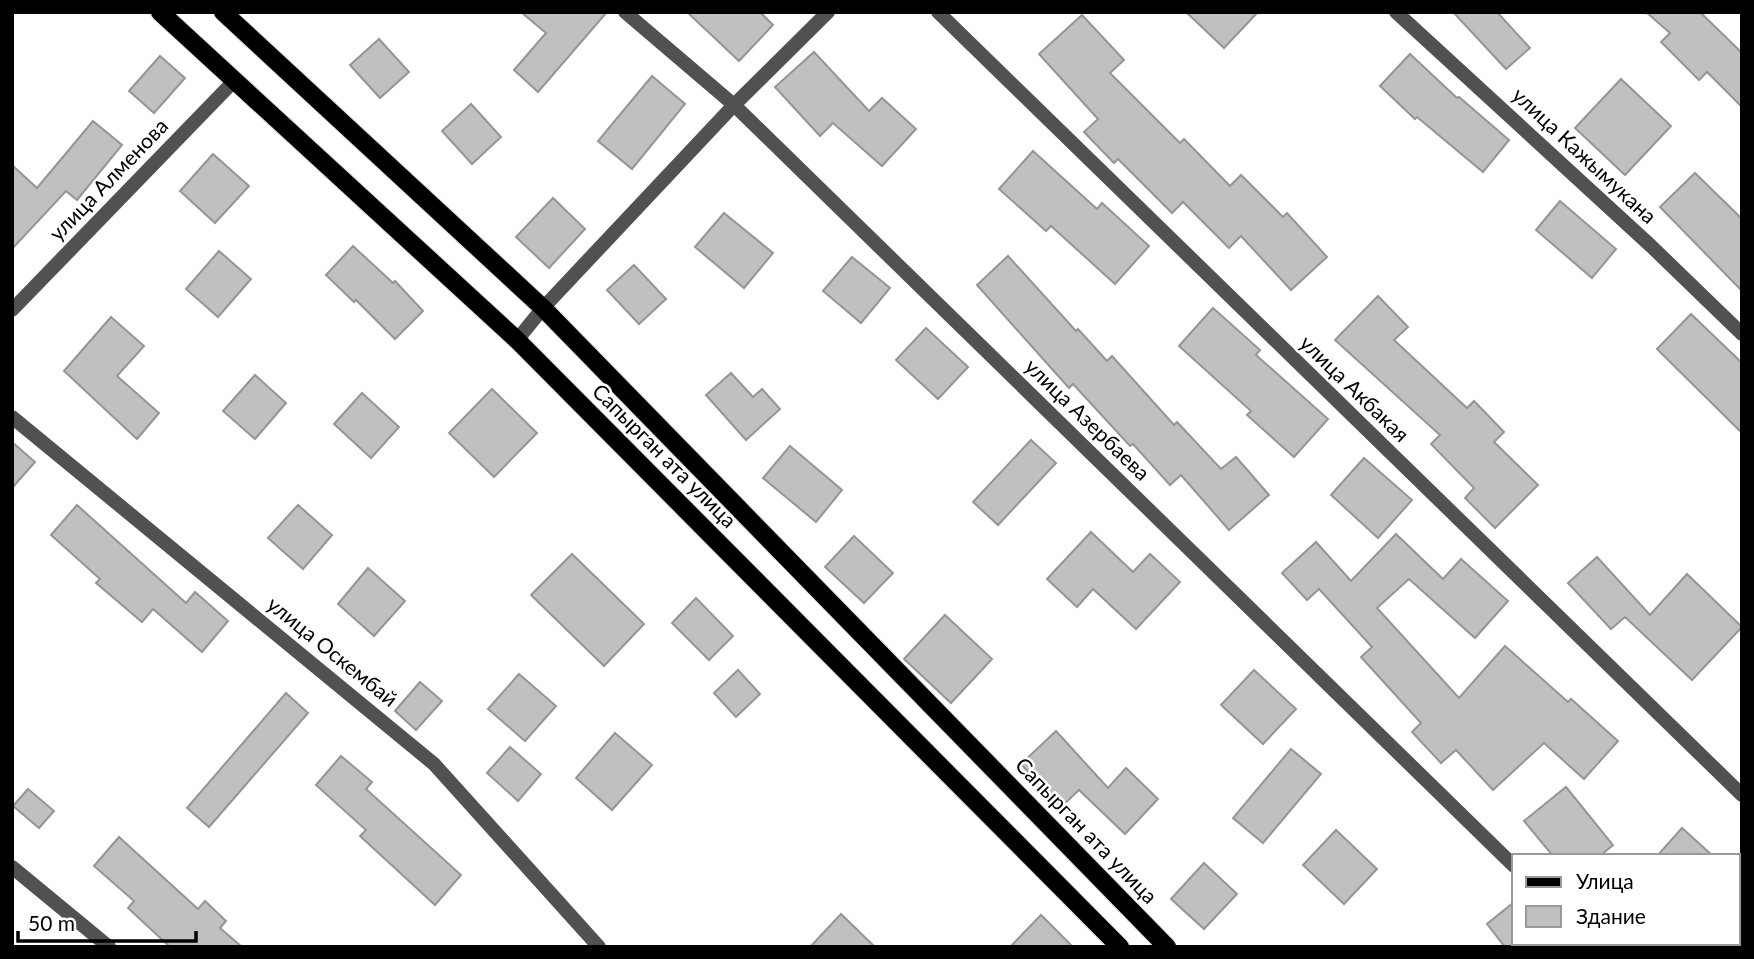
<svg xmlns="http://www.w3.org/2000/svg" width="1754" height="959" viewBox="0 0 1754 959" font-family="Lato,sans-serif">
	<style>
		.building { fill: #c0c0c0; stroke: #959595; stroke-width: 2 }
		.lines { fill: none; stroke-linecap: round; stroke-linejoin: round }
		.primary-casing { stroke: #dbdbdb; stroke-width: 20 }
		.street { stroke: #515151; stroke-width: 14 }
		.primary { stroke: #000; stroke-width: 18 }
		.labels { text-anchor: middle; stroke-width: 5; stroke-linejoin: round; paint-order: stroke }
		.street-label { font-size: 21px; fill: #000; stroke: #fff }
	</style>
	<rect width="100%" height="100%" fill="#fff"/>
	<!-- building -->
	<g class="building">
		<path d="M521,12H607L538,92L514,70L546,33Z"/>
		<path d="M687,12H760L773,25L739,61Z"/>
		<path d="M1186,12H1258L1224,48Z"/>
		<path d="M1453,12H1497L1530,48L1506,69Z"/>
		<path d="M1646,12H1700L1742,53V107L1707,72L1699,80L1661,42L1670,33Z"/>
		<path d="M1082,15L1124,60L1110,73L1180,143L1184,139L1230,186L1241,175L1283,217L1287,213L1327,257L1291,290L1241,236L1229,248L1183,202L1172,213L1118,159L1114,163L1084,132L1098,119L1039,54Z"/>
		<path d="M379,39L409,72L380,98L350,65Z"/>
		<path d="M814,52L869,111L882,98L916,129L882,166L833,123L820,136L775,87Z"/>
		<path d="M1410,54L1457,98L1459,97L1509,140L1483,172L1417,117L1415,119L1380,86Z"/>
		<path d="M160,56L185,78L154,113L129,91Z"/>
		<path d="M652,76L685,104L632,169L598,141Z"/>
		<path d="M1621,79L1671,126L1625,175L1575,128Z"/>
		<path d="M471,104L501,137L472,164L442,131Z"/>
		<path d="M93,121L122,145L77,200L66,191L12,249V165L37,188Z"/>
		<path d="M1033,151L1097,209L1102,203L1149,246L1115,284L1051,226L1046,231L999,189Z"/>
		<path d="M213,154L249,186L215,223L180,191Z"/>
		<path d="M1695,173L1742,219V291L1660,207Z"/>
		<path d="M553,198L585,229L549,268L516,237Z"/>
		<path d="M1560,201L1616,249L1592,278L1536,230Z"/>
		<path d="M724,213L773,253L744,288L695,247Z"/>
		<path d="M353,246L393,283L395,281L423,311L395,339L356,300L354,302L326,275Z"/>
		<path d="M219,251L251,279L218,317L186,289Z"/>
		<path d="M1008,256L1076,331L1078,329L1107,361L1112,356L1174,425L1177,422L1221,469L1236,457L1269,495L1229,530L1181,475L1170,485L1133,444L1130,446L1073,384L1069,388L977,285Z"/>
		<path d="M852,257L890,288L861,323L823,291Z"/>
		<path d="M634,265L666,299L639,324L607,290Z"/>
		<path d="M1378,296L1408,327L1394,340L1467,408L1474,401L1504,432L1494,442L1538,485L1495,528L1465,498L1474,488L1431,444L1440,435L1335,340Z"/>
		<path d="M1213,308L1260,350L1256,355L1328,419L1294,457L1247,415L1251,411L1179,346Z"/>
		<path d="M1691,314L1742,363V433L1657,349Z"/>
		<path d="M111,317L144,346L117,376L159,413L137,439L64,371Z"/>
		<path d="M926,328L968,367L938,399L896,360Z"/>
		<path d="M731,373L753,397L762,389L780,409L746,440L706,395Z"/>
		<path d="M255,375L286,403L255,439L223,411Z"/>
		<path d="M492,389L537,433L494,477L449,433Z"/>
		<path d="M362,393L399,427L371,458L334,424Z"/>
		<path d="M1031,440L1056,463L998,525L973,502Z"/>
		<path d="M12,442L35,462L12,488Z"/>
		<path d="M790,446L842,490L816,522L763,478Z"/>
		<path d="M1364,458L1412,500L1378,538L1331,495Z"/>
		<path d="M77,505L186,603L195,592L228,621L202,652L153,609L142,622L96,583L100,579L51,535Z"/>
		<path d="M298,505L332,535L303,569L268,538Z"/>
		<path d="M1091,532L1133,572L1150,554L1180,582L1136,629L1093,589L1077,607L1047,579Z"/>
		<path d="M1396,534L1443,579L1461,559L1508,601L1475,638L1409,579L1377,608L1459,698L1505,646L1568,702L1571,699L1618,741L1584,779L1544,743L1493,790L1456,750L1441,763L1412,732L1421,723L1361,657L1372,647L1319,589L1307,600L1282,573L1316,542L1351,581Z"/>
		<path d="M854,536L893,573L864,603L825,567Z"/>
		<path d="M572,554L644,624L604,666L531,595Z"/>
		<path d="M1597,557L1650,615L1687,574L1742,627L1692,680L1625,617L1611,629L1568,583Z"/>
		<path d="M368,568L405,601L374,636L338,604Z"/>
		<path d="M696,598L733,636L709,660L672,623Z"/>
		<path d="M945,615L992,659L951,703L904,659Z"/>
		<path d="M738,670L760,694L736,717L714,693Z"/>
		<path d="M1254,670L1296,709L1263,744L1221,705Z"/>
		<path d="M519,674L556,706L525,741L488,709Z"/>
		<path d="M420,682L442,701L416,730L395,711Z"/>
		<path d="M286,693L308,713L209,827L187,808Z"/>
		<path d="M1056,731L1108,788L1126,768L1158,799L1125,834L1079,790L1060,808L1021,764Z"/>
		<path d="M615,733L652,765L612,810L576,778Z"/>
		<path d="M510,747L541,774L518,801L487,773Z"/>
		<path d="M1291,749L1321,774L1263,843L1233,818Z"/>
		<path d="M341,756L372,782L366,789L461,875L435,905L360,836L366,830L316,785Z"/>
		<path d="M1566,787L1613,845L1600,856H1553L1524,821Z"/>
		<path d="M28,789L54,811L39,828L13,806Z"/>
		<path d="M1682,828L1713,856H1657Z"/>
		<path d="M1336,830L1377,869L1344,904L1303,865Z"/>
		<path d="M119,837L198,909L205,901L226,921L220,928L242,947H170L128,908L134,901L94,866Z"/>
		<path d="M1204,863L1237,894L1204,929L1171,899Z"/>
		<path d="M1514,902V947H1505L1487,924Z"/>
		<path d="M841,914L875,947H810Z"/>
		<path d="M1041,915L1073,947H1010Z"/>
	</g>
	<g class="lines">
		<!-- primary casing -->
		<g class="primary-casing">
			<g id="primary">
				<path d="M160,12L517,340L1120,947"/>
				<path d="M223,12L543,308L1167,947"/>
			</g>
		</g>
		<!-- street -->
		<g class="street">
			<path d="M625,12L734,105L1514,866"/>
			<path d="M938,12L1742,795"/>
			<path d="M1396,12L1651,246L1742,334"/>
			<path d="M12,310L235,80"/>
			<path d="M517,340L543,308L734,105L828,12"/>
			<path d="M12,417L434,764L599,947"/>
			<path d="M12,867L109,947"/>
			<path d="M1594,943L1597,947"/>
		</g>
		<!-- primary -->
		<use href="#primary" class="primary"/>
	</g>
	<g class="labels">
		<!-- street labels -->
		<g class="street-label">
			<text transform="translate(1584 156) rotate(43)" y="7">улица Кажымукана</text>
			<text transform="translate(109 180) rotate(-46)" y="7">улица Алменова</text>
			<text transform="translate(1354 389) rotate(44)" y="7">улица Акбакая</text>
			<text transform="translate(1087 420) rotate(44)" y="7">улица Азербаева</text>
			<text transform="translate(664 456) rotate(45)" y="7">Сапырган ата улица</text>
			<text transform="translate(332 652) rotate(39)" y="7">улица Оскембай</text>
			<text transform="translate(1086 831) rotate(46)" y="7">Сапырган ата улица</text>
		</g>
	</g>
	<!-- border -->
	<rect width="1754" height="959" fill="none" stroke="#000000" stroke-width="28"/>
	<!-- legend -->
	<rect x="1512" y="854" width="228" height="91" fill="#ffffff" stroke="#999999" stroke-width="2"/>
	<rect x="1526" y="877" width="35" height="10" fill="#000000" stroke="#999999" stroke-width="2"/>
	<text x="1576" y="889" font-size="21" fill="#000000">Улица</text>
	<rect x="1526" y="906" width="35" height="21" fill="#c0c0c0" stroke="#999999" stroke-width="2"/>
	<text x="1576" y="924" font-size="21" fill="#000000">Здание</text>
	<!-- scale -->
	<path d="M18 931v10h178v-10" fill="none" stroke="#000000" stroke-width="3.5"/>
	<text x="28" y="931" font-size="21" fill="#000000" stroke="#ffffff" stroke-width="5" paint-order="stroke">50 m</text>
</svg>
